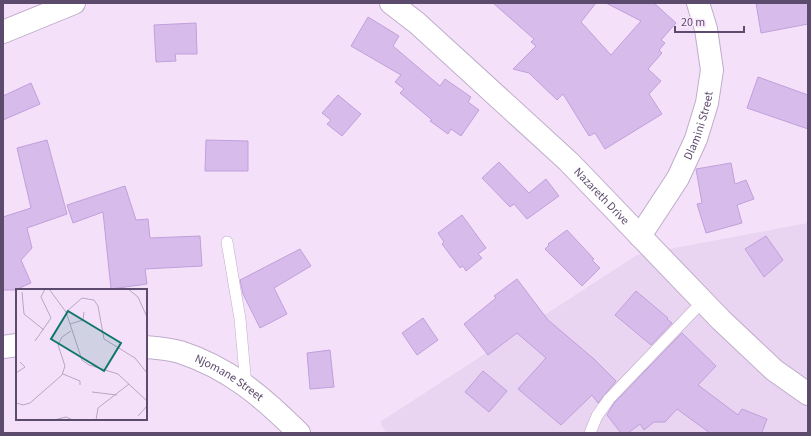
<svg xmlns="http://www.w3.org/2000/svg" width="811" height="436" viewBox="0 0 811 436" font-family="'Source Sans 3',sans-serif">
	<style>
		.residential { fill: #e9d4f1 }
		.building { fill: #d7bceb; stroke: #c09fdb }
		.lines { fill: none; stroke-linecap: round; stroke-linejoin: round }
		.service-casing { stroke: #bfacca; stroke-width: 12 }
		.minor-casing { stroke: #bfacca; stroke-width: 24 }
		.service { stroke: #fff; stroke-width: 11 }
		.minor { stroke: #fff; stroke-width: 22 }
		.labels { text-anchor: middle; stroke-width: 3.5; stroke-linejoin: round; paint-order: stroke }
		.street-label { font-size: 12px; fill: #5d4b6d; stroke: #f8e7fc }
		.inset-road { fill: none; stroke: #b8a5c1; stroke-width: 1 }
		.view { fill: #0f766e; fill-opacity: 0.15; stroke: #0f766e; stroke-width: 2 }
		.inset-edge { fill: none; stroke: #5d4b6d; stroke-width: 2 }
	</style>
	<rect width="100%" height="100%" fill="#f4e1f9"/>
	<!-- residential -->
	<path class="residential" d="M808,223V433H386L380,422L637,255Z"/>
	<!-- building -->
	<g class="building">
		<path d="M493,3H596L581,22L611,55L641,21L606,3H654L676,23L661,40L665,43L659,50L662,53L648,69L661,81L649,94L662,114L605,149L595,133L589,136L563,94L557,100L529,73L513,69L536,46L531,42L534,39Z"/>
		<path d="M756,3H808V24L761,33Z"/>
		<path d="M368,17L399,36L393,46L440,86L445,79L471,97L468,102L479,110L461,136L451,129L448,134L430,121L432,120L400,93L404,89L395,82L401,75L351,46Z"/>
		<path d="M196,23L197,54H175L176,61L156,62L154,25Z"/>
		<path d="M758,77L808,95V129L747,108Z"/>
		<path d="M31,83L40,104L3,120V96Z"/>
		<path d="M338,95L361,114L342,136L327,124L331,120L322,113Z"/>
		<path d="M47,140L67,214L27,228L32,248L21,260L31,283L15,290H3V217L31,208L17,148Z"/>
		<path d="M206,140L248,141V171H205Z"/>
		<path d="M499,162L529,193L546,179L559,196L527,219L514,204L510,207L482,178Z"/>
		<path d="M731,163L735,184L746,180L754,199L737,205L742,223L706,233L697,204L702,203L696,169Z"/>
		<path d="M125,186L136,220L148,219L150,238L200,236L202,266L145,269L147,284L111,289L103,212L73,223L67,205Z"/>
		<path d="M462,215L486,248L478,254L482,258L466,271L463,266L460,268L442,244L444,242L438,233Z"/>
		<path d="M567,230L594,259L592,260L600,268L582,286L545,249L549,245L548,244Z"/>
		<path d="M766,236L783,260L764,277L745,249Z"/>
		<path d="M300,249L311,266L274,288L287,314L260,328L243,294L240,280Z"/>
		<path d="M517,279L548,320L594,359L616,381L598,403L592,395L561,425L518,389L546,358L517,333L488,355L464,324L496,298L494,296Z"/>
		<path d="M636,291L668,318L667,319L672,323L651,345L615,315Z"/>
		<path d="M423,318L438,340L417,355L402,333Z"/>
		<path d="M682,333L716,366L698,385L738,415L742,409L767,419L762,432L763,433H710L677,409L665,422H654L644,430L640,424L628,433H621L607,415L614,403Z"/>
		<path d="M330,350L334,387L310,389L307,353Z"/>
		<path d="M483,371L507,391L489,412L465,392Z"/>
	</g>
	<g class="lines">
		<!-- service casing -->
		<g class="service-casing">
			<g id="service">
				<path d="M227,242L240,319L246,386"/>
				<path d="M590,433L597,416L609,399L703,301"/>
			</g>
		</g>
		<!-- minor casing -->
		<g class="minor-casing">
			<g id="minor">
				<path id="s1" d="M391,3L417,23L569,162L721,320L774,370L808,394"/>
				<path d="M3,32L74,3"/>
				<path id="s2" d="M640,236L678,178L696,139L707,103L712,70L706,29L698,3"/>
				<path d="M3,347L17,345"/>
				<path id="s3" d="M146,347C157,348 169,349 180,352C229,368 263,397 299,433"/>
			</g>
		</g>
		<!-- service -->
		<use href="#service" class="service"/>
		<!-- minor -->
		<use href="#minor" class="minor"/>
	</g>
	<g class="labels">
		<!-- street labels -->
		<g class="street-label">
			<text dy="4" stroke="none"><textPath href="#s2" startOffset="126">Dlamini Street</textPath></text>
			<text dy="4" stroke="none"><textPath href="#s1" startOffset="286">Nazareth Drive</textPath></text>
			<text dy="4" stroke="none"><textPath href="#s3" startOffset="90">Njomane Street</textPath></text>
		</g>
	</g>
	<!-- overview -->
	<g transform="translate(16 289)">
		<rect width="131" height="131" fill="#f4e1f9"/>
		<path class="inset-road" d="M33,0L50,23L66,71L73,76L102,85L131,112M112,0L122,8L131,28M6,3L8,25L28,41M50,23L66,9L78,11L82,17L88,50L119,69L131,84M54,35L67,31L68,23M19,52L35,29L25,8L29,0M0,84L9,78L4,73M47,85L64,92V96M76,103L101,106M0,114L7,116L14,114L46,86L49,77L42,56L46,48L55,42M122,127L131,117M38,131L50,128L57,131M80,131L82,119L113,95"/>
		<path class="view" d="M52,22L105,54L88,82L35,50Z"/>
		<rect width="131" height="131" class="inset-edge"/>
	</g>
	<!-- border -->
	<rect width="811" height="436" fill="none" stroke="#5d4b6d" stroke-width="8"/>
	<!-- scale -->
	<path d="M675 26v6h69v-6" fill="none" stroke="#5d4b6d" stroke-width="2"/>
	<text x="681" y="26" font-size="12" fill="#5d4b6d" stroke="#f8e7fc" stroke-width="3" paint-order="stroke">20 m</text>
</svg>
